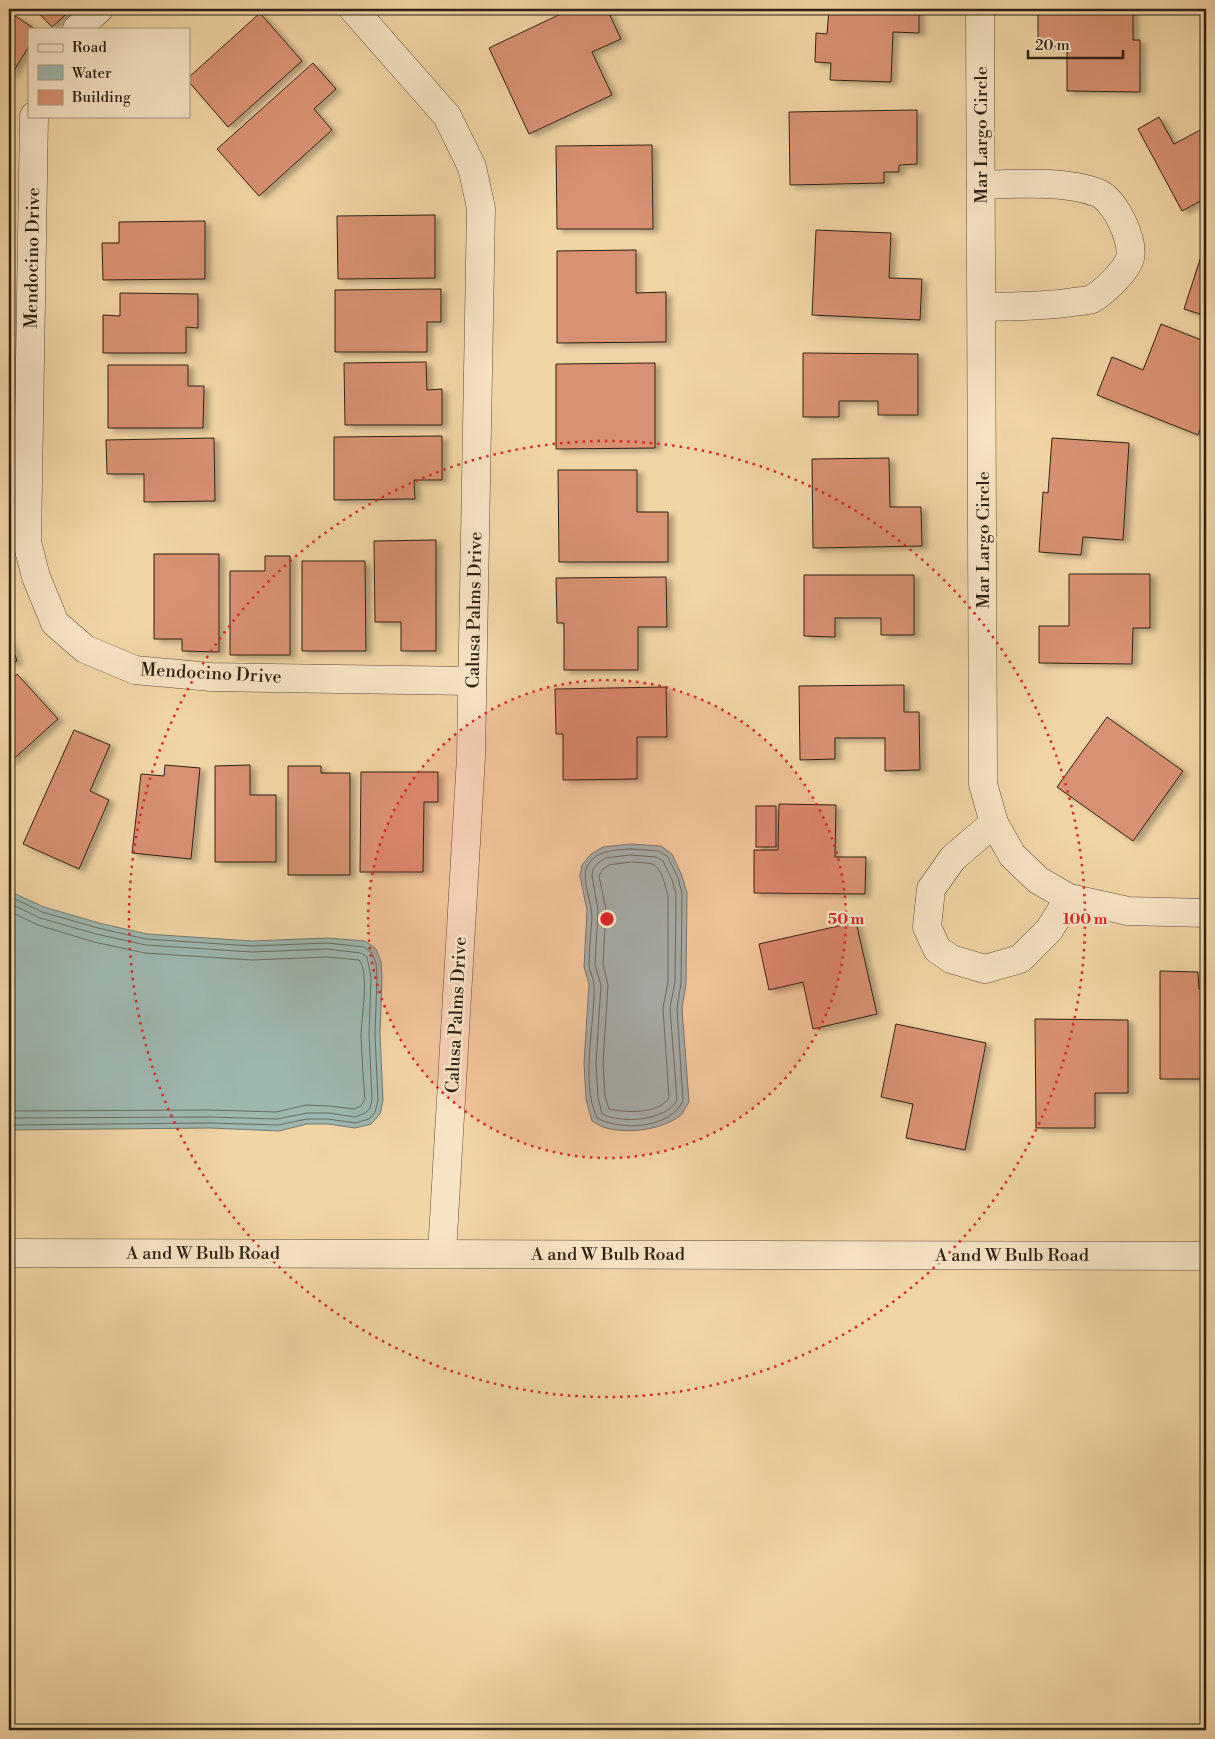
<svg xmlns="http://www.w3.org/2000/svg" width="1215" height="1739" viewBox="0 0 1215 1739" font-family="'Libre Bodoni',serif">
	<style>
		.water { fill: #9db7af; stroke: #717b71 }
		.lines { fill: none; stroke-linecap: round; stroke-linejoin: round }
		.shore { stroke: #666c62; stroke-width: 1 }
		.building { fill: #d99173; stroke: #2e2215; filter: url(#shadow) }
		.minor-casing { stroke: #5f4f39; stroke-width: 29 }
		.minor { stroke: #f7e4c5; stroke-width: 28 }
		.ring { fill: none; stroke: #d62828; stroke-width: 2.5; stroke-dasharray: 2.5 5 }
		.labels { text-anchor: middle; stroke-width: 5; stroke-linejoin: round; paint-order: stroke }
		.street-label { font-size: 18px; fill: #2e2215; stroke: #f7e4c5 }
		.centre { fill: #d62828; stroke: #f7e4c5; stroke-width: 2.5 }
		.ring-label { font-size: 15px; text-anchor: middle; font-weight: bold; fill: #d62828; stroke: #f7e4c5; stroke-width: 5; stroke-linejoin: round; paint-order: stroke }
	</style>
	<defs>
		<filter id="shadow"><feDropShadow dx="5.5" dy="3" stdDeviation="2.5" flood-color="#0004"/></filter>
	</defs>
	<rect width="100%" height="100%" fill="#f2d5a6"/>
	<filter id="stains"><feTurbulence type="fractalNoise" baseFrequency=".004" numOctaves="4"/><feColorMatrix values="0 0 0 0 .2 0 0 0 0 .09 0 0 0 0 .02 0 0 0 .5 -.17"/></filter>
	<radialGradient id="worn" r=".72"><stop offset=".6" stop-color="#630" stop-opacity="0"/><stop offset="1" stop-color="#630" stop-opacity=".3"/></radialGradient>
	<!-- water -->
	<g class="water">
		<path d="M631,844L661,846L672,854L682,876L687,893L686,984L682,1008L689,1102C686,1106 684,1112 681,1115C662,1130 629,1134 606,1128C601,1127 596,1123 592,1121L586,1099L584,1063L589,984L584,967L587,910L580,876L582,865L591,854L603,847Z"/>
		<path d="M9,891L44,907L99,923L147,934L252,941L327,938L365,941L376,949L381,962L382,977L380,1034L383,1100L380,1114L371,1124L355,1128L328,1124H307L279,1131L210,1128L9,1130Z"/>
	</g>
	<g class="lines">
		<!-- shore -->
		<g class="shore">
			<path d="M631,849L659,851L668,857L678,878L682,893L681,983L677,1009L683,1101C669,1129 622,1131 597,1118C580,1082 595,1025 594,986C594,978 589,972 589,964C589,949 591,933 592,918C592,903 581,879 587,866C596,850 615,850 631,849Z"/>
			<path d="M631,855L656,857L663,861L672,880L676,894L675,982L670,1008L677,1100C666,1121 622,1124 602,1114L598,1097L596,1063L601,985L595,965L598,910L592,876L593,869L598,863L606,858Z"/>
			<path d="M632,862C638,863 646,862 652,864C661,866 666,888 668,896V982L663,1008L669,1098C659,1114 625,1113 609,1109L605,1096L603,1063L608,985L603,964L606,910L599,876L603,869L609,865Z"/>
			<path d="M9,896L42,912L98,928L146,939L252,946L327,943L364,947L372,953L376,963L377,977L375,1034L378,1100L375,1112L369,1119L355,1123L328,1119H307L278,1125L210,1123L9,1125"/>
			<path d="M9,903L40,918L96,934L146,945L252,952L327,949L361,953L367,957L371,977L369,1034L372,1099L370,1108L365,1113L355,1117L329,1113H307L277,1119L210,1117L9,1118"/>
			<path d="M9,911L38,925L94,942L145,953L252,960L327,957L359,960C370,973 361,1018 361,1036C362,1057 363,1078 365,1099L361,1106L354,1109L329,1106L306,1105L276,1112L210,1110L9,1111"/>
		</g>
	</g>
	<!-- building -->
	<g class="building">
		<path d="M35,9H72L52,27Z"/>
		<path d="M571,9H607L621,39L592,52L612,95L529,134L489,48Z"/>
		<path d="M829,9H919V33L893,32L891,82L830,80L831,63L815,62L816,33L827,34Z"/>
		<path d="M1038,9H1133V40H1140V92L1067,91V46H1038Z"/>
		<path d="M9,12L35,29H29V46L9,79Z"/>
		<path d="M260,13L302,61L228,127L189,82V77Z"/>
		<path d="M313,63L336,89L314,109L332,130L259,196L217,149Z"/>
		<path d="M917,110V164L899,165V172H884V183L790,185L789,112Z"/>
		<path d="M1159,117L1174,144L1206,127V198L1182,211L1138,129Z"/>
		<path d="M652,145L653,229H557L556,146Z"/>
		<path d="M435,215V278L338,279L337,216Z"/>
		<path d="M205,221V279L103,280L102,243H119V222Z"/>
		<path d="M816,230L891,233L889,278L922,279L920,320L812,315Z"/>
		<path d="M1206,241V316L1184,309Z"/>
		<path d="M636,250V293L666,292V342L557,343V251Z"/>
		<path d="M441,289V322H427V352H335V290Z"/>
		<path d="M120,293L198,294V328L186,327V353H103V315L120,316Z"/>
		<path d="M1161,324L1206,342V414L1198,435L1097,395L1112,357L1143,370Z"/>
		<path d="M803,353L918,354V415H878V401H839V417H803Z"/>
		<path d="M426,362L427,390L442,389V425H345L344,363Z"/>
		<path d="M655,363V448L556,449V364Z"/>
		<path d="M108,365H188V386H204L203,428H108Z"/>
		<path d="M442,436V480H414L415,499L334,500V437Z"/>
		<path d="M214,438L215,501L144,502V474H107L106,440Z"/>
		<path d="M1052,438L1129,443L1123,540L1083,537L1081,555L1039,552L1043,492L1048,493Z"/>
		<path d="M889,458L890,507H921L922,546L813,548L812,459Z"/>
		<path d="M558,470H637V512H668V562H559Z"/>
		<path d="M436,540V651H401V622H375L374,541Z"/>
		<path d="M154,554H219V652L182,651V639H154Z"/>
		<path d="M265,556H290V655H230V571H265Z"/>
		<path d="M302,561H365L366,651H302Z"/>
		<path d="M1069,574H1150V628H1133L1132,664L1039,663V626H1069Z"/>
		<path d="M804,575H914V635H881V618H835V637L804,636Z"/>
		<path d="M666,577L667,627H638V670H564V623H557L556,578Z"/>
		<path d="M9,637L17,661L9,664Z"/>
		<path d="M17,674L58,719L9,763V682Z"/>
		<path d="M904,685V712H919L920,770L885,771V738H835V759L800,760L799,686Z"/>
		<path d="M666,687L667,737H637V779L563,780V734H556L555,689Z"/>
		<path d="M1107,717L1183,771L1133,841L1057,787Z"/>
		<path d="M74,730L110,745L90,791L109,800L79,869L23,844Z"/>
		<path d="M165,765L200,768L191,859L132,853L141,774L164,776Z"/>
		<path d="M250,765V795H276V862H215V766Z"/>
		<path d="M288,766H321V773H350V875H288Z"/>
		<path d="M361,772H438V802H424L423,872H360Z"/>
		<path d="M779,804L836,805L835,857H866L865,894L754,893V850H778Z"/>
		<rect x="756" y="806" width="20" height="41"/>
		<path d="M856,922L877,1014L813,1029L803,982L769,990L759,944Z"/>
		<path d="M1160,971L1198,972L1199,989H1206L1205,1079H1160Z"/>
		<path d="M1035,1019L1128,1020V1093H1095V1128H1036Z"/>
		<path d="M896,1024L986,1043L965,1150L906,1138L913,1104L881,1097Z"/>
	</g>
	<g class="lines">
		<!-- minor casing -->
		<g class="minor-casing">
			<g id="minor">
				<path d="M353,9L447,116L472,167L481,208L471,757L442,1253"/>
				<path d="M980,9L983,784L994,823L1012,855L1038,880L1069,898L1128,911L1206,913"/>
				<path d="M77,29L99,9"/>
				<path d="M34,116L27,542L36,577L55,623L85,649L135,670L211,677L472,681"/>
				<path d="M981,185C1015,184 1066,180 1098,193C1115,200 1134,240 1130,258C1127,270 1103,293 1092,299C1087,301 1079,301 1073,302C1043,307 1013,306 982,307"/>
				<path d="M994,823L953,858L931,889L927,927L937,949L951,959L985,969L1020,959L1049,930L1069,898"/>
				<path d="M9,1253L1206,1256"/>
			</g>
		</g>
		<!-- minor -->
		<use href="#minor" class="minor"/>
	</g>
	<!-- distance rings -->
	<circle cx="607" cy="919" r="239" fill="#d62828" fill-opacity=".12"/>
	<g class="ring">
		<circle cx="607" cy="919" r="239"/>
		<circle cx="607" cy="919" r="478"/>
	</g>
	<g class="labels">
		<!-- street labels -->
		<g class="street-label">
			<text transform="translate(981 135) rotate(-90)" y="6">Mar Largo Circle</text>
			<text transform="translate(32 258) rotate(-89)" y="6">Mendocino Drive</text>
			<text transform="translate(983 540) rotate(-90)" y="6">Mar Largo Circle</text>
			<text transform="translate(474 610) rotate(-89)" y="6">Calusa Palms Drive</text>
			<text transform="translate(211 673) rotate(3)" y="6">Mendocino Drive</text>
			<text transform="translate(456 1015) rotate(-87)" y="6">Calusa Palms Drive</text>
			<text x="203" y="1259">A and W Bulb Road</text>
			<text x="608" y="1260">A and W Bulb Road</text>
			<text x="1012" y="1261">A and W Bulb Road</text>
		</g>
	</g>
	<circle cx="607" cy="919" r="8" class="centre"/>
	<g class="ring-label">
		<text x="846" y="924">50 m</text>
		<text x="1085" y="924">100 m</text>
	</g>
	<!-- margin -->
	<rect width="1215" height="1739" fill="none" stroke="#f2d5a6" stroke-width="30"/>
	<rect x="10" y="10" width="1195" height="1719" fill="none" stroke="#2e2215" stroke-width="2.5"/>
	<rect x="15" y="15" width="1185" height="1709" fill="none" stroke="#2e2215"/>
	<!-- legend -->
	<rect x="28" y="28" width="162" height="90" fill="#f7e4c5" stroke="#a7967f"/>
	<rect x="38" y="44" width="25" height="8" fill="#f7e4c5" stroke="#a7967f"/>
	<text x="72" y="52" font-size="15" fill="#2e2215">Road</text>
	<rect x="38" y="65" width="25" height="15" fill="#9db7af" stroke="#a7967f"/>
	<text x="72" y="78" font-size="15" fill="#2e2215">Water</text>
	<rect x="38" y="90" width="25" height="15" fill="#d99173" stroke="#a7967f"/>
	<text x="72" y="102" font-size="15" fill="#2e2215">Building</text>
	<!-- scale -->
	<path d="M1028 50v8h95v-8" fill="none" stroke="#2e2215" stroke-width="2.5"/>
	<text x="1035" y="50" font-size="15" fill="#2e2215" stroke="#f7e4c5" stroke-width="4" paint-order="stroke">20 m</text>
	<rect width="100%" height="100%" filter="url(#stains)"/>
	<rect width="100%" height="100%" fill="url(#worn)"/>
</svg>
